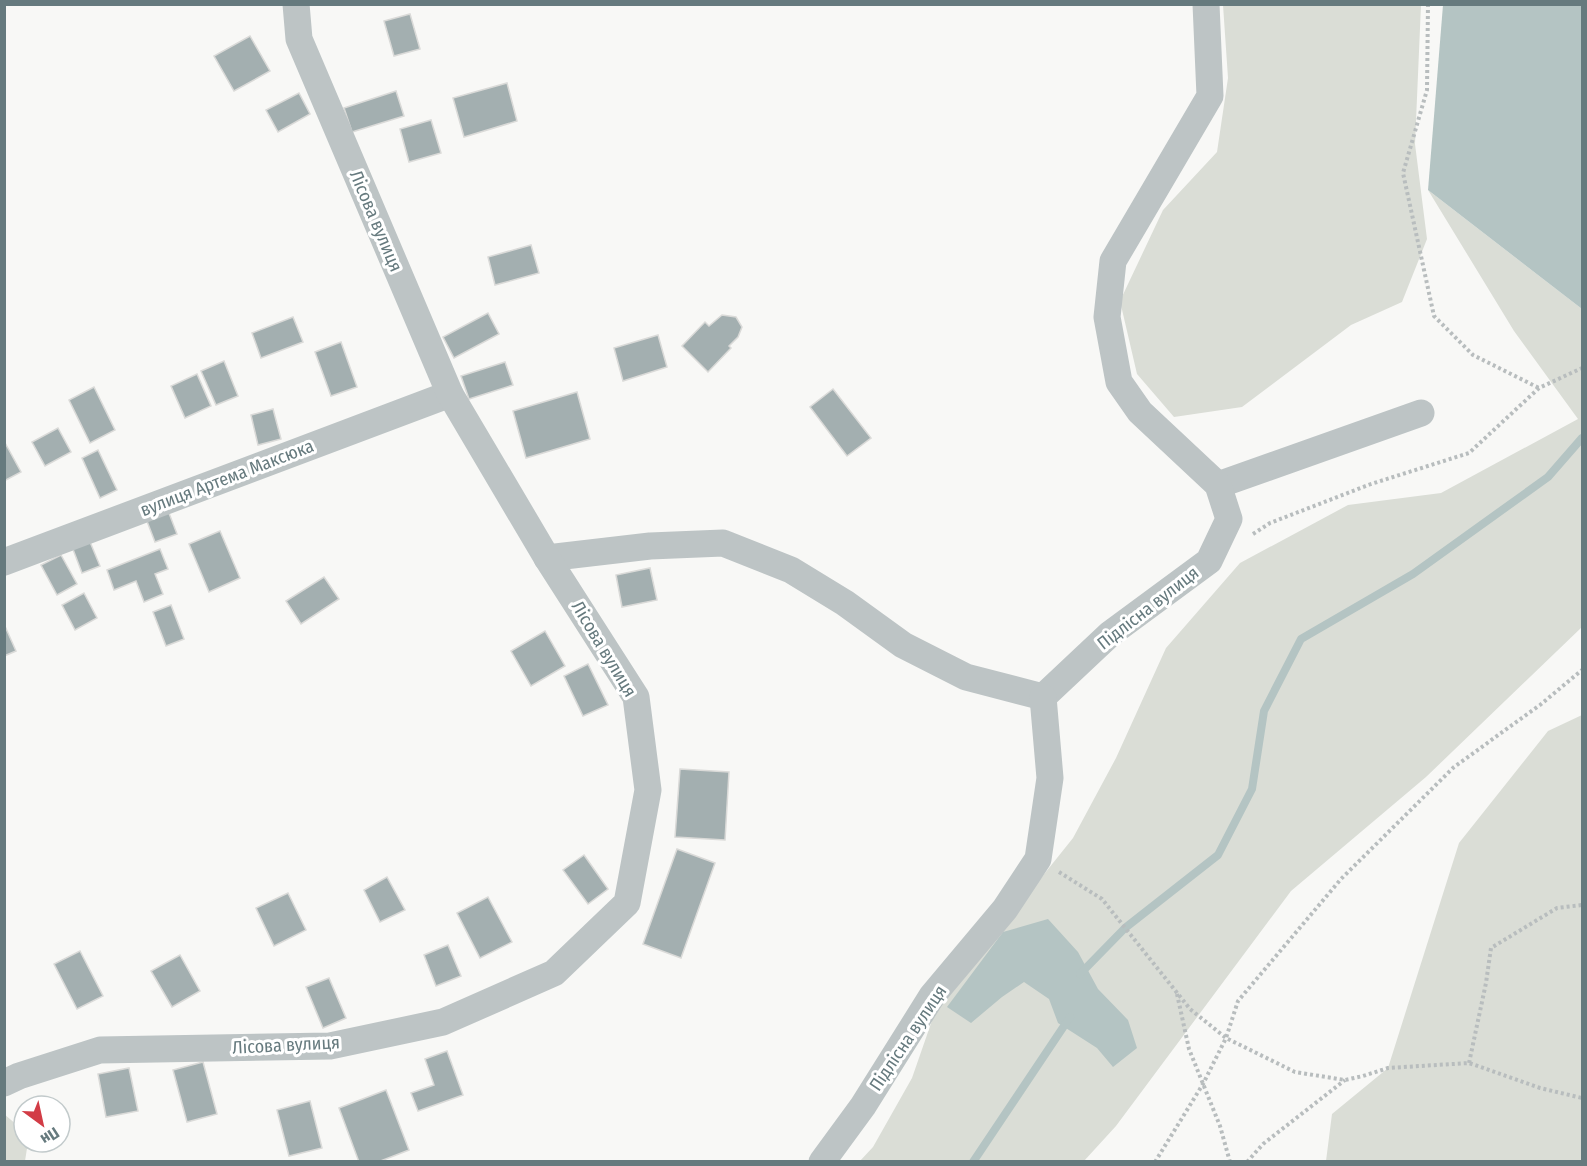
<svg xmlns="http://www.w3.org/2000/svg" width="1587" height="1166" viewBox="0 0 1587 1166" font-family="'Fira Sans Condensed',sans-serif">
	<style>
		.green { fill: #daddd6 }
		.water { fill: #b4c4c3 }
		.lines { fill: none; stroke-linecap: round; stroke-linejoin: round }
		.stream { stroke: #b4c4c3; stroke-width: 8 }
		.building { fill: #a3afb0; stroke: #dadad8; stroke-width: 1.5 }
		.path { stroke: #b8bdbe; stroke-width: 4; stroke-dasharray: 3 3; stroke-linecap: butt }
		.minor { stroke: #bdc4c5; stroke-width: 27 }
		.labels { text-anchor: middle; stroke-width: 6; stroke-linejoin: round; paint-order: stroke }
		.street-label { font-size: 18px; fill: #667a7e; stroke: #fff }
	</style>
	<rect width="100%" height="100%" fill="#f8f8f6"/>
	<!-- green -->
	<g class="green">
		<path d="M1223,5H1421L1415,144L1427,239L1402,302L1351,325L1242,407L1174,417L1137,374L1120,301L1163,210L1217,152L1228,78Z"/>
		<path d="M1428,190L1582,309V627L1426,777L1291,891L1116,1126L1084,1161L859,1162L873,1147L912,1078L936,1009L1073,838L1116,758L1166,648L1240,563L1348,505L1441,493L1578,419L1514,331Z"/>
		<path d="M1582,715V1161H1326L1332,1114L1388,1068L1459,843L1548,731Z"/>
		<path d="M4,1114L24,1131V1142H28L25,1161H5Z"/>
	</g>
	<!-- water -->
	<g class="water">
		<path d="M1443,5H1582V309L1428,190Z"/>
		<path d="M1048,919L1078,952L1098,989L1128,1020L1137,1048L1113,1067L1097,1048L1058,1023L1049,999L1024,982L1002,997L971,1023L947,1007L1003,932Z"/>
	</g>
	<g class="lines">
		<!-- stream -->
		<g class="stream">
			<path d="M1080,974L1125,928L1218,855L1252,789L1264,711L1301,639L1413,574L1548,477L1582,438"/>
			<path d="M973,1162L1070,1017"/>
		</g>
	</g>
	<!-- building -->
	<g class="building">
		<path d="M410,14L420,49L394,56L384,21Z"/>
		<path d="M250,36L270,71L234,91L214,56Z"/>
		<path d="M507,83L517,121L464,137L453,98Z"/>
		<path d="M396,91L404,116L352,132L344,108Z"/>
		<path d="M299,93L310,114L278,132L266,110Z"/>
		<path d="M431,120L441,153L409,162L400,129Z"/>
		<path d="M531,245L539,273L495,285L488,257Z"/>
		<path d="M488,313L499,334L454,358L443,337Z"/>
		<path d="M722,315L736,317L742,327L738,337L729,346L731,348L708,372L682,346L705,322L709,326Z"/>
		<path d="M293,317L303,342L261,358L252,333Z"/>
		<path d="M658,335L667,367L623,381L614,348Z"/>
		<path d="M341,342L357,387L331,396L315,352Z"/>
		<path d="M224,361L238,396L216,405L201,371Z"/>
		<path d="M505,362L513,385L469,399L461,376Z"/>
		<path d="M197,374L211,406L185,418L171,386Z"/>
		<path d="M94,387L115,430L90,443L69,400Z"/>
		<path d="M833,389L871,438L847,456L810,407Z"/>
		<path d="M577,392L590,439L526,458L513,411Z"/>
		<path d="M273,409L281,439L258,445L251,415Z"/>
		<path d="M58,428L71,452L45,466L32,442Z"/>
		<path d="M4,441L21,472L4,481Z"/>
		<path d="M98,450L117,490L100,498L82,458Z"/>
		<path d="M167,508L177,534L155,542L145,516Z"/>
		<path d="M220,531L240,578L209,592L189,544Z"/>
		<path d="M88,537L100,566L82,573L71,544Z"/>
		<path d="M160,549L168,569L155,574L163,594L144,602L136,581L114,590L107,570Z"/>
		<path d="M61,555L77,584L57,595L41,565Z"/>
		<path d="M650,568L657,600L622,607L616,575Z"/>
		<path d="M324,577L339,599L301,624L286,601Z"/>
		<path d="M84,593L97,618L75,630L62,605Z"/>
		<path d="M171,605L184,639L166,646L153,612Z"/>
		<path d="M4,624L16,651L4,656Z"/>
		<path d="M545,631L565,666L531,686L511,651Z"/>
		<path d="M588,664L608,705L583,716L564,676Z"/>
		<path d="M680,769L729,772L725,840L675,837Z"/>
		<path d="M677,849L715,863L681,958L643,944Z"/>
		<path d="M584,855L608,889L588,904L563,870Z"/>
		<path d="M387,877L405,910L380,922L364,890Z"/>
		<path d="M288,893L306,930L274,946L256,908Z"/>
		<path d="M488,897L512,942L480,958L457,913Z"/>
		<path d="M448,945L461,976L436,986L424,955Z"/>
		<path d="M80,951L103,996L77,1009L54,964Z"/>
		<path d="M180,955L200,991L172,1007L151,971Z"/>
		<path d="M329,978L346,1018L323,1028L306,987Z"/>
		<path d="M447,1051L463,1095L418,1111L411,1093L434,1085L425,1059Z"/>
		<path d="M203,1062L217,1114L187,1122L173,1070Z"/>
		<path d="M129,1068L138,1111L106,1117L98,1074Z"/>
		<path d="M386,1090L409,1150L378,1162H359L339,1108Z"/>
		<path d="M310,1101L322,1148L289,1156L277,1110Z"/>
	</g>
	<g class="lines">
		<!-- path -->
		<g class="path">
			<path d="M1428,4L1427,90L1403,173L1434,316L1473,355L1539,388"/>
			<path d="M1253,534L1270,523L1371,484L1469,453L1539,388L1582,368"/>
			<path d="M1059,872L1102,899L1190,1009L1226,1038L1295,1072L1345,1080L1363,1076L1388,1068L1469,1063L1540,1088L1582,1098"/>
			<path d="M1177,994L1189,1049L1220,1126L1230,1162"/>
			<path d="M1469,1063L1486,983L1491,948L1557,908L1582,905"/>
			<path d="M1155,1162L1203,1084L1226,1038L1238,1001L1341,879L1454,767L1540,705L1582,670"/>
			<path d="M1247,1162L1263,1144L1345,1080"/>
		</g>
		<!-- minor -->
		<g class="minor">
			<path d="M1218,485L1421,413"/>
			<path d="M547,558L650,546L723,543L791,570L845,603L903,645L966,677L1043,697"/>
			<path d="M4,562L450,394"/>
			<path d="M1043,697L1110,634L1209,561L1229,519L1218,485L1140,412L1119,382L1107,317L1113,261L1210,96L1206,4"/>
			<path d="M4,1083L19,1076L100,1050L330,1046L443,1022L554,973L627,903L648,790L636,697L547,558L450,394L299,39L296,4"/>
			<path d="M822,1162L863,1106L932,996L1005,909L1038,859L1050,778L1043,697"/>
		</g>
	</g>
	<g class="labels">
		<!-- street labels -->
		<g class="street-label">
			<text transform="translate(376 221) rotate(67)" y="6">Лісова вулиця</text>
			<text transform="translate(227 478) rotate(-21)" y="6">вулиця Артема Максюка</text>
			<text transform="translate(1148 608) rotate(-38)" y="6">Підлісна вулиця</text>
			<text transform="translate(604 649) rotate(59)" y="6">Лісова вулиця</text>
			<text transform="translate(908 1038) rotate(-56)" y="6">Підлісна вулиця</text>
			<text transform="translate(286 1045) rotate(-3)" y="6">Лісова вулиця</text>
		</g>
	</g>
	<!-- border -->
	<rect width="1587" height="1166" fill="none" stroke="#667a7e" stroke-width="12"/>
	<!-- north arrow -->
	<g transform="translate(42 1124) rotate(147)"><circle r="28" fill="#ffffff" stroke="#c2cacb" stroke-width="1.5"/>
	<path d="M0-4.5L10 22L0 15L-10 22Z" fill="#d23c46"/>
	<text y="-9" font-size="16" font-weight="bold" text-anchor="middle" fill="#667a7e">Пн</text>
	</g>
</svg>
